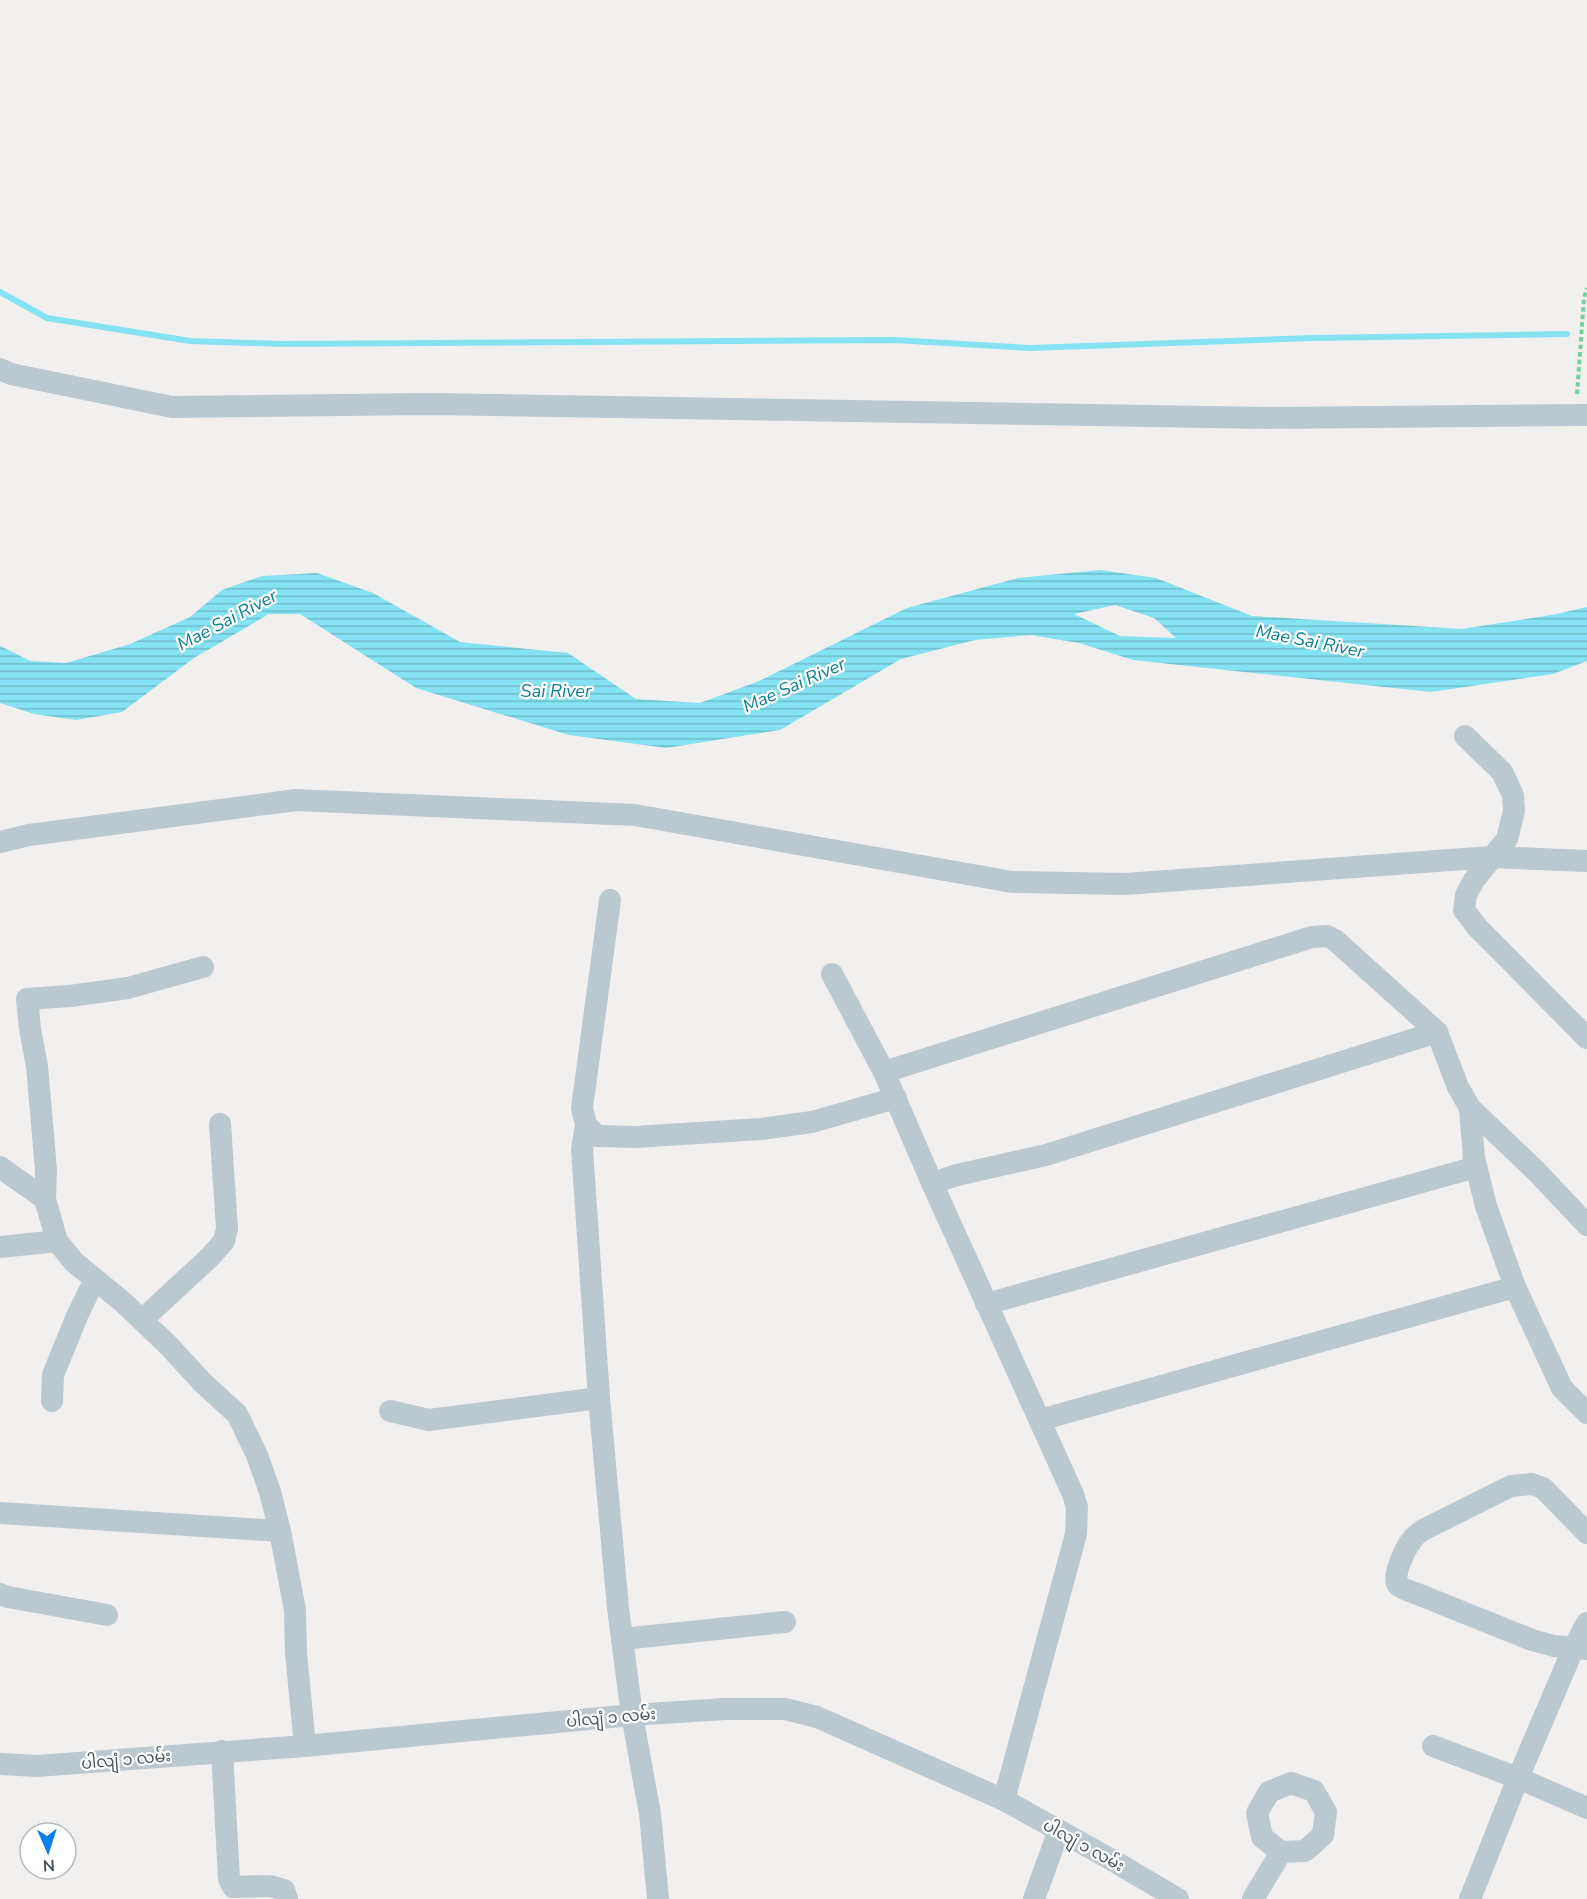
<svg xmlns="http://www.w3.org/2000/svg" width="1587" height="1899" viewBox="0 0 1587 1899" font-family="'Nunito Sans','Noto Sans Myanmar',sans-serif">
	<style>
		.water { fill: url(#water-rules); fill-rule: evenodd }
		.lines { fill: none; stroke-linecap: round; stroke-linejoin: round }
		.stream { stroke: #85e2f2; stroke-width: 6 }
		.path { stroke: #71d29c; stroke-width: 4; stroke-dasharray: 4.5 3; stroke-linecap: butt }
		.minor { stroke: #bcc8cf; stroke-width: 22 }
		.labels { text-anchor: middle; stroke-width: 4.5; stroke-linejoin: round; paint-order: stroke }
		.street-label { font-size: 16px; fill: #46545e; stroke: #fff }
		.water-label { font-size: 18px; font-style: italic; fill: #067f93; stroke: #fff }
	</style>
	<defs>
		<pattern id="water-rules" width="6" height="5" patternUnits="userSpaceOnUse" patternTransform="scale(1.5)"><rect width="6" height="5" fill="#85e2f2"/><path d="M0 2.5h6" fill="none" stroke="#6fbac7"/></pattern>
	</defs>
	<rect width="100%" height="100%" fill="#f2efef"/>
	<!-- water -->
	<path class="water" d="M1100,570L1156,578L1252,616L1462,629L1557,614L1587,607V661L1553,674L1431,692L1133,660L1079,643L1031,635L975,640L901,659L780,730L666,748L569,735L416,688L300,614H269L194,658L122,712L76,720L34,714L0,703V646L31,661L66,663L130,644L190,617L222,590L262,576L317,573L373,593L460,642L568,653L636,699L700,703L759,681L907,608L1018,578ZM1115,605L1154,618L1176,638L1120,636L1074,614Z"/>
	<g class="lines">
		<!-- stream -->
		<path class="stream" d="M0,292L47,318L190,341L283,344L895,340L1030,348L1312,338L1567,334"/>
		<!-- path -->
		<path class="path" d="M1577,394L1584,298L1587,288"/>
		<!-- minor -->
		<g class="minor">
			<path d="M0,369L11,374L172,407L430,404L1268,418L1587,415"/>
			<path d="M1465,736L1502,772L1513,795L1514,811L1507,839L1474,880L1466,895L1464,910L1477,927L1587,1038"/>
			<path d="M0,842L29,835L296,800L635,815L1012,882L1125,884L1491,857L1587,861"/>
			<path d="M610,900L582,1108L586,1125L597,1136L635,1137L761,1129L812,1122L896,1098"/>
			<path d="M203,967L128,988L70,996L27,999L30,1029L37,1066L46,1170L45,1199L57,1241L74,1262L124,1303L169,1346L203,1383L237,1414L257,1455L270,1492L280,1531L295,1610L296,1653L305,1746"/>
			<path d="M832,974L884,1072L932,1183L1073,1494L1077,1507L1076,1534L1004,1800"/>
			<path d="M884,1072L1312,937L1327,936L1335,940L1437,1032L1458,1087L1470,1108L1474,1158L1486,1206L1515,1287L1562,1388L1587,1413"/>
			<path d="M1470,1108L1537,1172L1587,1225"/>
			<path d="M586,1125L582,1149L599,1398L618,1608L632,1715L650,1814L658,1899"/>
			<path d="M0,1167L45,1199"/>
			<path d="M932,1183L957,1175L1046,1155L1437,1032"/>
			<path d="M0,1247L57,1241"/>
			<path d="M986,1304L1476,1167"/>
			<path d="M142,1320L211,1256L224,1241L227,1229L220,1124"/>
			<path d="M52,1401L53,1375L77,1316L95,1279"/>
			<path d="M390,1411L429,1420L599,1398"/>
			<path d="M1040,1420L1515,1287"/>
			<path d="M0,1513L280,1531"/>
			<path d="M1587,1533L1543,1488L1532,1484L1511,1486L1423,1530C1419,1533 1414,1536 1412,1540C1406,1547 1391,1577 1398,1585C1402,1589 1410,1591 1415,1593L1532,1640L1554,1646L1587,1649"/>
			<path d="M0,1594L8,1597L107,1615"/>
			<path d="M622,1639L785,1622"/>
			<path d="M1433,1746L1518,1778L1587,1808"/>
			<path d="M222,1751L229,1879L233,1887L270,1886L284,1890L287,1899"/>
			<path d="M0,1764L37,1766L305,1746L632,1715L725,1709H785L817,1717L1004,1800L1112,1860L1178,1899"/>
			<path d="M1291,1783L1314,1791L1326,1812L1323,1835L1305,1851L1281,1852L1262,1837L1257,1813L1269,1792Z"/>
			<path d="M1034,1899L1059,1830"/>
			<path d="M1253,1899L1281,1852"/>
			<path d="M1470,1899L1518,1778L1574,1647L1587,1623"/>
		</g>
	</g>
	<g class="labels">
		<!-- street labels -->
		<g class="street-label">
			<text transform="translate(611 1717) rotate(-5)" y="6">ပါလျံ ၁ လမ်း</text>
			<text transform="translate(126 1759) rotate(-5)" y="6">ပါလျံ ၁ လမ်း</text>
			<text transform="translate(1084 1845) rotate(29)" y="6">ပါလျံ ၁ လမ်း</text>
		</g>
		<!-- water labels -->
		<g class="water-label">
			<text transform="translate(227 620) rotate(-28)" y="6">Mae Sai River</text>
			<text transform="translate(1310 641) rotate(11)" y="6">Mae Sai River</text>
			<text transform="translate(794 685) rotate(-24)" y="6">Mae Sai River</text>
			<text x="556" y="697">Sai River</text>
		</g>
	</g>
	<!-- north arrow -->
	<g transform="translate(48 1851) rotate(177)"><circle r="28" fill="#ffffff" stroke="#b5bbbf" stroke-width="1.5"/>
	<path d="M0-4.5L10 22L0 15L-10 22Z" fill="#0d7eee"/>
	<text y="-9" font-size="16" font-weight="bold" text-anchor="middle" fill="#46545e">N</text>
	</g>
</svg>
